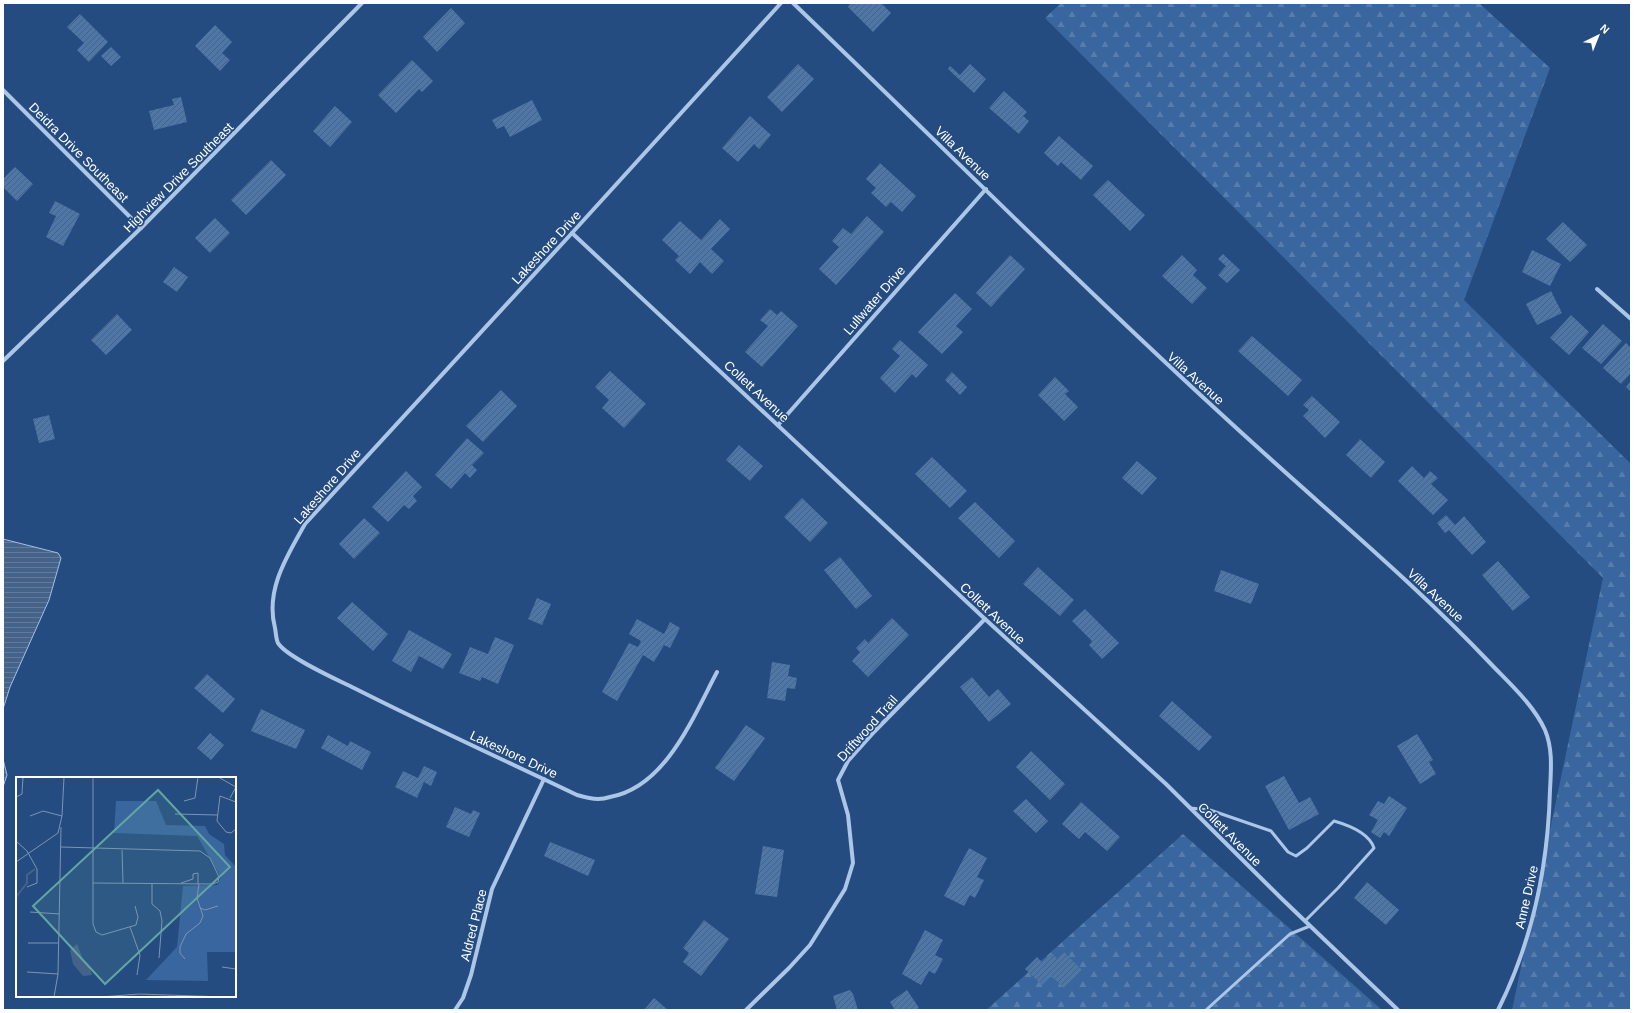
<svg xmlns="http://www.w3.org/2000/svg" width="1634" height="1013" viewBox="0 0 1634 1013" font-family="Arial,sans-serif">
	<style>
		.forest { fill: url(#forest-firs) }
		.water { fill: url(#water-rules); stroke: #a0c1e7 }
		.building { fill: url(#building-hatch) }
		.lines { fill: none; stroke-linecap: round; stroke-linejoin: round }
		.service { stroke: #abc6e6; stroke-width: 3 }
		.minor { stroke: #abc6e6; stroke-width: 4 }
		.labels { text-anchor: middle; stroke-width: 3.5; stroke-linejoin: round; paint-order: stroke }
		.street-label { font-size: 13px; fill: #fff; stroke: #254c80 }
		.inset-river { fill: none; stroke: #456388; stroke-width: 2 }
		.inset-road { fill: none; stroke: #7c94b3; stroke-width: 1 }
		.view { fill: #63a6a1; fill-opacity: 0.15; stroke: #63a6a1; stroke-width: 2 }
		.inset-edge { fill: none; stroke: #fff; stroke-width: 2 }
	</style>
	<defs>
		<pattern id="forest-firs" width="22" height="20" patternUnits="userSpaceOnUse"><rect width="22" height="20" fill="#39669e"/><path d="M5 1l3.5 6h-7zM16 11l3.5 6h-7z" fill="#577dad"/></pattern>
		<pattern id="water-rules" width="6" height="5" patternUnits="userSpaceOnUse"><rect width="6" height="5" fill="#456388"/><path d="M0 2.5h6" fill="none" stroke="#617a9a"/></pattern>
		<pattern id="building-hatch" width="6" height="6" patternUnits="userSpaceOnUse"><rect width="6" height="6" fill="#4d76a9"/><path d="M-1 1l2-2M0 6l6-6M5 7l2-2" fill="none" stroke="#4c617a"/></pattern>
	</defs>
	<rect width="100%" height="100%" fill="#254c80"/>
	<!-- forest -->
	<g class="forest">
		<path d="M1061,3H1479L1550,68L1464,300L1631,464V1010H1512L1603,578L1045,18Z"/>
		<path d="M1183,834L1382,1010H986Z"/>
	</g>
	<!-- water -->
	<g class="water">
		<path d="M3,539L58,553L61,558L49,600L10,687L3,709Z"/>
		<path d="M3,759L7,775L3,787Z"/>
	</g>
	<!-- building -->
	<g class="building">
		<path d="M851,3H881L891,13L873,32L848,7Z"/>
		<path d="M451,8L465,23L437,52L423,37Z"/>
		<path d="M80,14L108,42L89,62L77,50L84,43L67,27Z"/>
		<path d="M215,25L232,42L222,53L230,60L220,71L195,46Z"/>
		<path d="M111,47L121,57L111,66L101,56Z"/>
		<path d="M412,60L433,81L422,92L419,89L396,113L378,95Z"/>
		<path d="M798,64L814,79L782,112L767,97Z"/>
		<path d="M970,64L986,79L974,93L948,69L950,66L960,75Z"/>
		<path d="M1004,91L1027,112L1023,116L1029,121L1019,134L989,108Z"/>
		<path d="M181,97L187,122L154,130L149,111L174,105L172,99Z"/>
		<path d="M532,100L542,120L510,137L504,126L497,129L492,120Z"/>
		<path d="M335,106L352,122L330,147L313,131Z"/>
		<path d="M750,116L771,135L759,149L754,144L738,162L722,148Z"/>
		<path d="M1059,136L1093,166L1081,180L1061,162L1058,166L1044,153Z"/>
		<path d="M271,160L286,175L246,215L231,200Z"/>
		<path d="M880,163L916,196L902,212L891,202L886,207L871,193L876,188L866,179Z"/>
		<path d="M15,167L33,184L17,201L3,187V179Z"/>
		<path d="M1108,180L1145,215L1130,231L1093,195Z"/>
		<path d="M55,201L80,214L63,246L46,237L56,216L49,213Z"/>
		<path d="M867,216L884,232L836,285L819,269L839,247L832,241L843,228L851,234Z"/>
		<path d="M215,218L230,233L210,253L195,238Z"/>
		<path d="M720,219L730,229L711,249L724,261L712,274L700,262L690,274L675,260L679,256L662,240L680,221L701,240Z"/>
		<path d="M1563,222L1587,245L1570,262L1546,239Z"/>
		<path d="M1532,250L1561,264L1550,286L1522,272Z"/>
		<path d="M1223,254L1240,270L1227,283L1218,275L1226,266L1218,259Z"/>
		<path d="M1010,255L1025,269L991,307L976,293Z"/>
		<path d="M1182,255L1197,270L1193,275L1207,288L1192,304L1162,276Z"/>
		<path d="M174,267L188,277L177,292L163,282Z"/>
		<path d="M1551,291L1562,313L1537,325L1526,304Z"/>
		<path d="M955,293L972,309L956,326L963,332L942,354L918,332Z"/>
		<path d="M770,309L777,315L781,311L798,326L762,367L745,352L768,326L760,320Z"/>
		<path d="M117,314L132,330L106,355L91,340Z"/>
		<path d="M1571,315L1589,332L1569,355L1550,338Z"/>
		<path d="M1603,324L1622,341L1601,364L1582,348Z"/>
		<path d="M1252,336L1302,380L1288,396L1238,351Z"/>
		<path d="M900,340L928,365L916,378L912,374L895,393L880,378L900,356L892,349Z"/>
		<path d="M1626,343L1631,348V373L1621,384L1603,368Z"/>
		<path d="M610,371L646,404L624,428L602,408L609,400L595,387Z"/>
		<path d="M952,372L967,387L960,395L945,380Z"/>
		<path d="M1055,377L1069,391L1065,394L1078,407L1064,421L1038,395Z"/>
		<path d="M1631,381V392L1626,387Z"/>
		<path d="M501,390L517,406L483,442L466,426Z"/>
		<path d="M1312,396L1340,422L1325,438L1303,416L1309,410L1303,405Z"/>
		<path d="M49,415L55,439L39,443L33,419Z"/>
		<path d="M467,438L484,453L472,465L477,470L470,478L465,473L451,489L435,475Z"/>
		<path d="M1360,439L1385,462L1371,478L1346,455Z"/>
		<path d="M739,445L763,466L750,481L726,460Z"/>
		<path d="M932,457L967,491L950,508L915,474Z"/>
		<path d="M1137,461L1157,478L1142,495L1122,478Z"/>
		<path d="M1412,466L1424,478L1430,471L1438,478L1431,484L1448,500L1433,515L1398,481Z"/>
		<path d="M406,471L422,487L413,496L417,501L409,509L404,505L388,522L372,507Z"/>
		<path d="M802,498L828,523L810,542L784,517Z"/>
		<path d="M975,502L1015,541L999,558L958,518Z"/>
		<path d="M1446,515L1455,525L1464,516L1486,542L1472,555L1449,530L1445,533L1437,523Z"/>
		<path d="M364,518L380,533L354,559L339,544Z"/>
		<path d="M840,557L872,596L856,609L824,570Z"/>
		<path d="M1498,561L1530,597L1513,611L1482,575Z"/>
		<path d="M1038,567L1074,600L1060,616L1023,584Z"/>
		<path d="M1221,570L1259,584L1251,604L1214,591Z"/>
		<path d="M537,598L551,604L542,625L528,619Z"/>
		<path d="M352,602L388,634L373,651L337,618Z"/>
		<path d="M1085,609L1119,643L1102,659L1089,645L1092,641L1072,621Z"/>
		<path d="M892,618L909,635L868,677L852,661L860,652L856,648L865,639L868,643Z"/>
		<path d="M637,619L664,634L670,622L680,628L670,648L664,645L654,662L643,655L617,701L602,692L629,643L638,647L641,641L629,634Z"/>
		<path d="M409,630L452,654L443,669L419,656L411,672L392,661Z"/>
		<path d="M495,637L514,645L498,684L482,677L480,681L459,673L470,647L488,654Z"/>
		<path d="M772,662L790,665L788,676L797,678L795,689L787,688L785,701L767,698Z"/>
		<path d="M207,674L235,699L223,713L194,688Z"/>
		<path d="M972,677L989,697L998,689L1011,704L989,722L960,687Z"/>
		<path d="M1172,701L1212,737L1199,751L1159,716Z"/>
		<path d="M261,709L305,730L296,749L251,731Z"/>
		<path d="M746,725L765,738L734,781L715,768Z"/>
		<path d="M210,733L224,745L211,760L197,748Z"/>
		<path d="M1417,734L1433,760L1429,762L1436,774L1420,784L1397,746Z"/>
		<path d="M328,735L348,746L350,741L371,752L362,770L321,748Z"/>
		<path d="M1031,751L1065,784L1050,800L1016,767Z"/>
		<path d="M424,766L437,772L431,786L424,782L417,798L395,787L403,771L418,778Z"/>
		<path d="M1284,776L1299,803L1310,797L1319,814L1289,830L1265,786Z"/>
		<path d="M1389,796L1407,808L1389,836L1384,832L1380,838L1371,832L1378,820L1369,815L1378,801L1384,804Z"/>
		<path d="M1026,799L1048,821L1036,833L1013,811Z"/>
		<path d="M1081,802L1120,837L1107,851L1085,832L1079,839L1062,824Z"/>
		<path d="M455,807L471,814L473,810L480,813L469,837L446,827Z"/>
		<path d="M550,842L595,860L588,876L544,856Z"/>
		<path d="M763,846L784,850L777,897L755,894Z"/>
		<path d="M969,848L987,858L977,877L984,880L975,898L970,895L964,906L944,896Z"/>
		<path d="M1367,882L1399,910L1386,925L1354,898Z"/>
		<path d="M704,920L729,939L701,976L683,962L689,953L683,948Z"/>
		<path d="M925,930L943,940L935,955L943,959L935,974L929,971L921,985L902,974Z"/>
		<path d="M1064,952L1082,970L1064,988L1051,976L1042,985L1025,969L1037,957L1042,962L1052,953L1057,959Z"/>
		<path d="M850,990L853,994L858,1010H837L833,996Z"/>
		<path d="M907,990L919,1008L917,1010H895L890,1002Z"/>
		<path d="M654,998L668,1010H644Z"/>
	</g>
	<g class="lines">
		<!-- service -->
		<g class="service">
			<path d="M1190,808L1210,810L1271,831L1288,852L1296,856L1307,848L1334,821C1348,825 1369,833 1374,848L1338,888L1305,921"/>
			<path d="M1206,1010L1290,934L1310,926"/>
		</g>
		<!-- minor -->
		<g class="minor">
			<path d="M793,3C946,150 1096,301 1254,444C1333,516 1416,585 1490,663C1509,683 1533,704 1545,730C1553,749 1551,770 1550,790C1548,866 1532,942 1498,1010"/>
			<path d="M3,90L141,228"/>
			<path d="M572,233L985,619L1166,784L1282,899L1398,1010"/>
			<path d="M1597,289L1631,319"/>
			<path d="M3,361L141,228L362,3"/>
			<path d="M778,425L986,189"/>
			<path d="M717,672C693,717 666,787 610,797C607,798 602,799 598,799C592,799 584,797 577,795C504,760 429,726 356,689C340,681 286,657 278,643C276,639 276,633 275,628C265,590 287,556 305,524L572,233L781,3"/>
			<path d="M455,1010L463,998L471,975L492,889L544,779"/>
			<path d="M746,1010L789,968L810,945L845,889L853,863L848,815L838,780L848,761L874,732L985,619"/>
		</g>
	</g>
	<g class="labels">
		<!-- street labels -->
		<g class="street-label">
			<text transform="translate(79 152) rotate(45)" y="5">Deidra Drive Southeast</text>
			<text transform="translate(963 153) rotate(44)" y="5">Villa Avenue</text>
			<text transform="translate(178 177) rotate(-45)" y="5">Highview Drive Southeast</text>
			<text transform="translate(546 247) rotate(-47)" y="5">Lakeshore Drive</text>
			<text transform="translate(874 300) rotate(-49)" y="5">Lullwater Drive</text>
			<text transform="translate(1196 378) rotate(42)" y="5">Villa Avenue</text>
			<text transform="translate(757 391) rotate(43)" y="5">Collett Avenue</text>
			<text transform="translate(327 486) rotate(-49)" y="5">Lakeshore Drive</text>
			<text transform="translate(1436 595) rotate(43)" y="5">Villa Avenue</text>
			<text transform="translate(993 613) rotate(43)" y="5">Collett Avenue</text>
			<text transform="translate(867 728) rotate(-48)" y="5">Driftwood Trail</text>
			<text transform="translate(514 754) rotate(25)" y="5">Lakeshore Drive</text>
			<text transform="translate(1230 834) rotate(45)" y="5">Collett Avenue</text>
			<text transform="translate(1526 897) rotate(-77)" y="5">Anne Drive</text>
			<text transform="translate(473 925) rotate(-76)" y="5">Aldred Place</text>
		</g>
	</g>
	<!-- overview -->
	<g transform="translate(16 777)">
		<rect width="220" height="220" fill="#254c80"/>
		<path d="M100,24H140L150,48L189,49L193,57L208,67L209,78L220,90V175H191L192,204L130,203L161,170L167,109L201,108L205,100L181,59L98,56Z" fill="#39669e"/>
		<path d="M61,167L68,185L73,188L76,198L67,199L57,187L54,173Z" fill="#456388"/>
		<path class="inset-river" d="M0,120L11,106V98L19,92"/>
		<path class="inset-road" d="M77,0V147L80,155L86,158L120,148L122,140L119,129M202,0L220,10M0,20L6,17L7,0M214,21L220,10M168,24L179,21L182,0M220,25L204,19L201,44L210,55L215,56L220,52M159,37L202,38M14,39L27,34L46,39M0,64L11,74L21,92V106L11,110M45,70L184,74L194,81L203,100L202,105L197,107L77,106M106,73L107,106M0,85L42,56L46,39L48,0M136,106V127L144,134L146,144L143,181M165,106L177,102V97L182,96V107M184,131L189,133L202,129M14,135L44,137M114,150L124,178L121,198M12,166H42M169,182L164,176V170L170,157L184,146L187,139L181,121L183,107M206,190L220,192M11,195L42,197M38,220L42,197L45,50M85,220L123,217L208,220"/>
		<path class="view" d="M142,13L214,90L89,207L17,129Z"/>
		<rect width="220" height="220" class="inset-edge"/>
	</g>
	<!-- border -->
	<rect width="1634" height="1013" fill="none" stroke="#ffffff" stroke-width="8"/>
	<!-- north arrow -->
	<g transform="translate(1598 36) rotate(43)" stroke="#254c80" stroke-width="3" paint-order="stroke">
	<path d="M0-3L7 15L0 10L-7 15Z" fill="#ffffff"/>
	<text y="-6" font-size="11" font-weight="bold" text-anchor="middle" fill="#ffffff">N</text>
	</g>
</svg>
